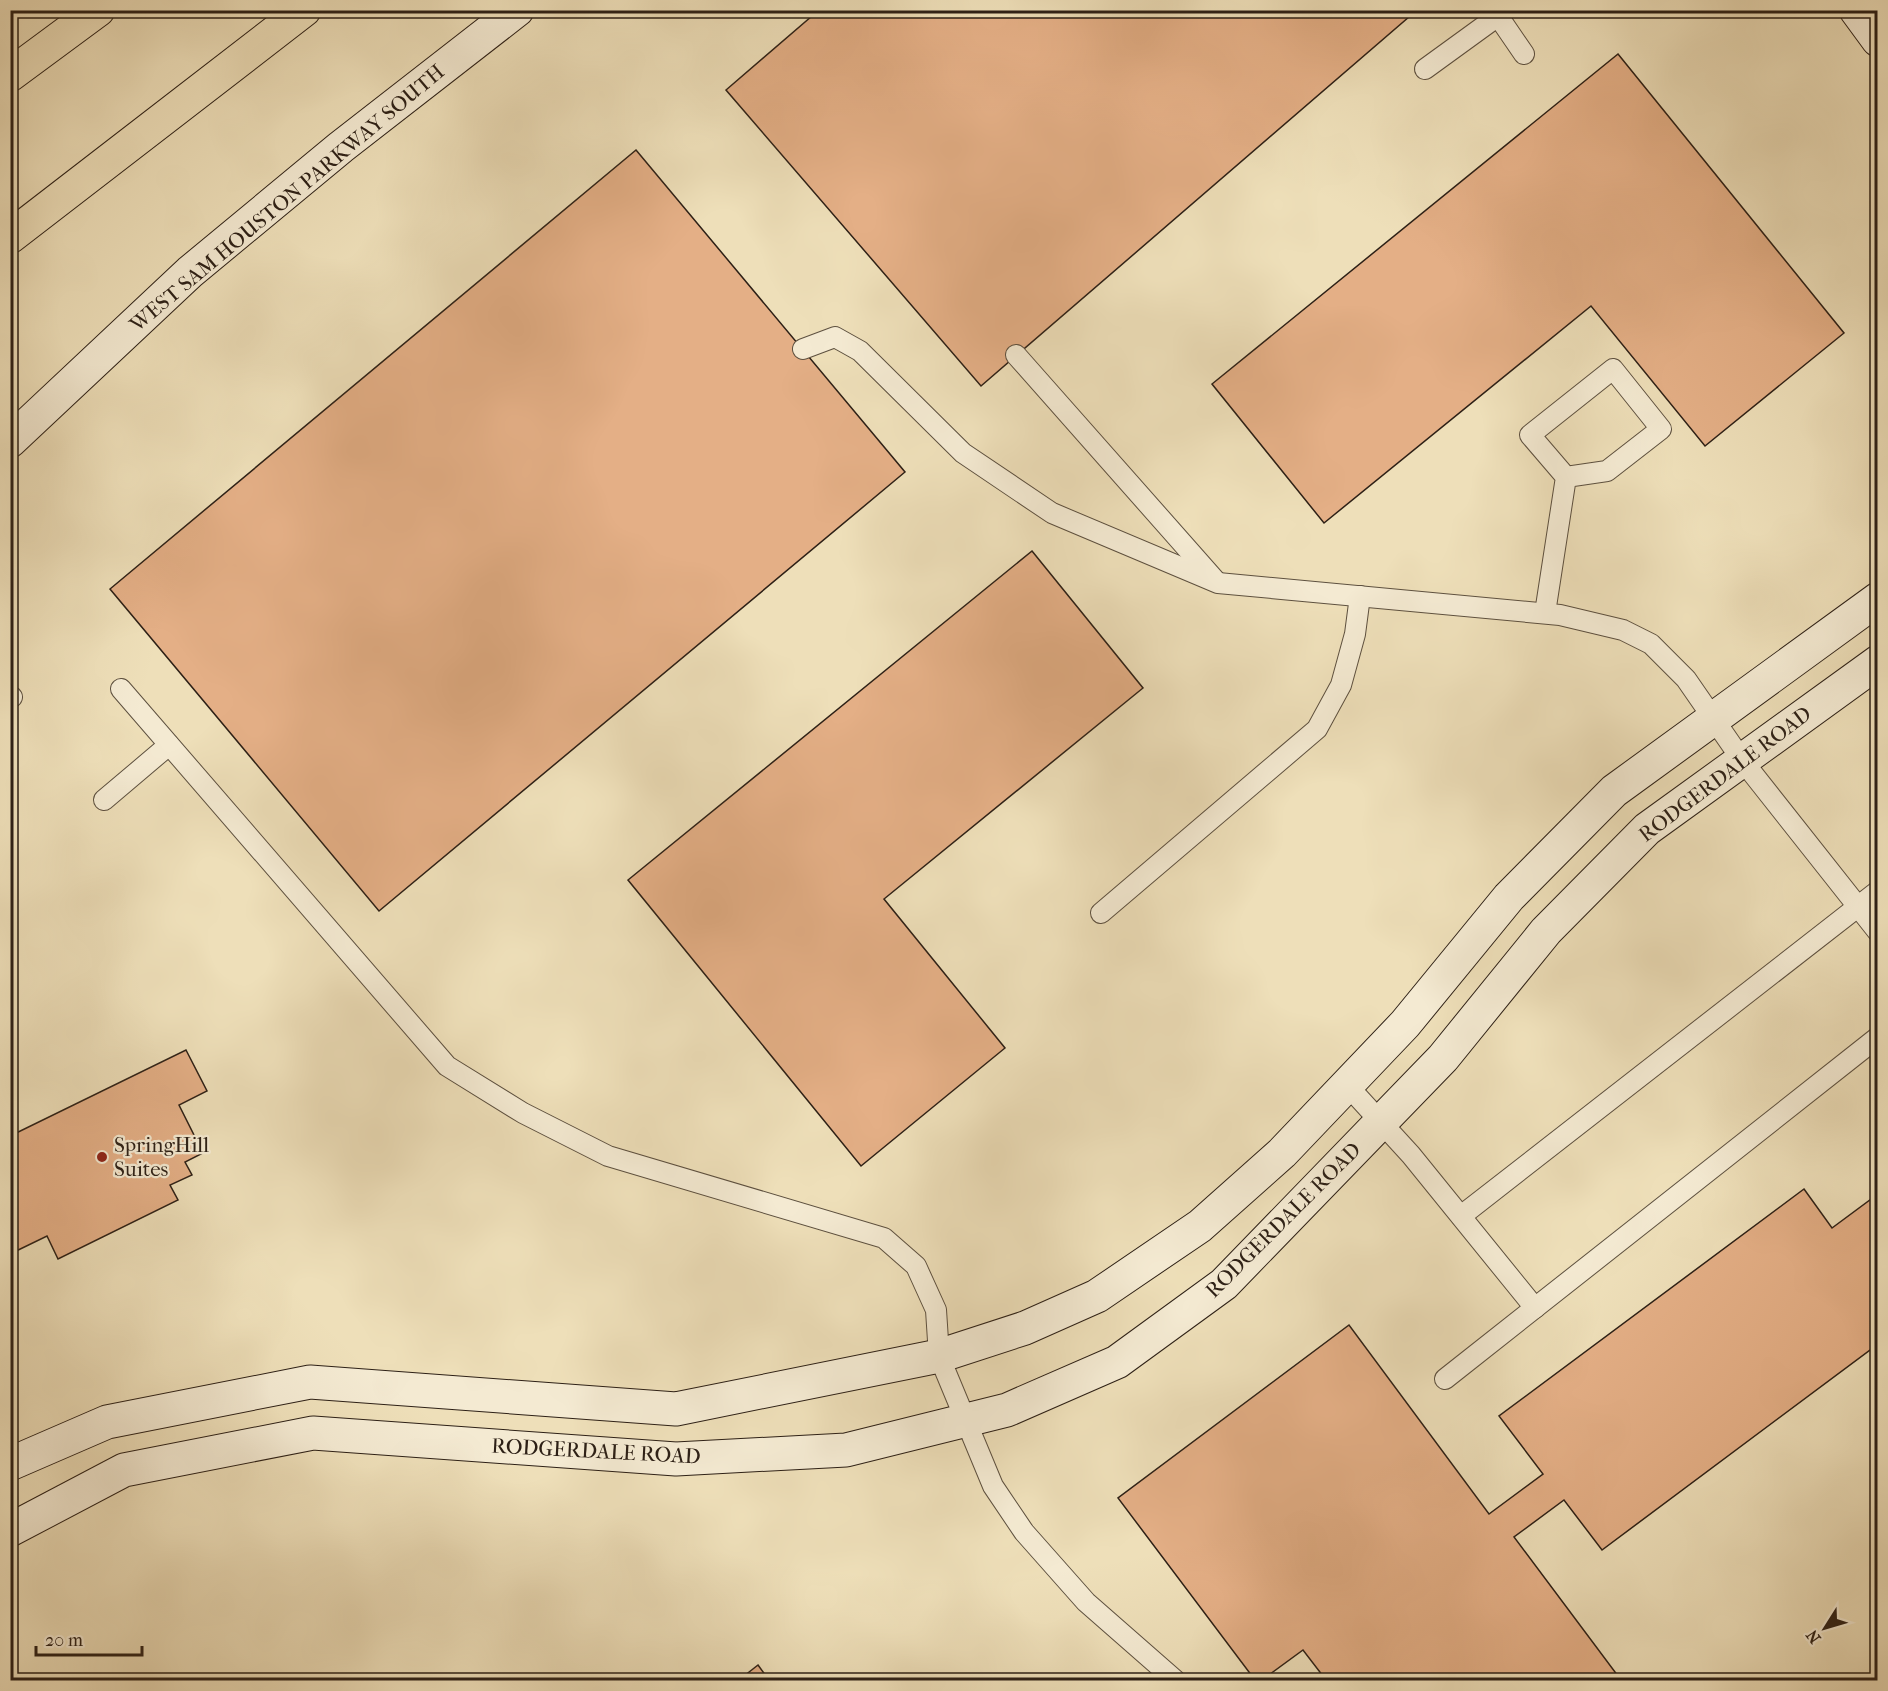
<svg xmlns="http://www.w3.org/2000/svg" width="1888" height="1691" viewBox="0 0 1888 1691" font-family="'IM FELL French Canon',serif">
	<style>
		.building { fill: #e4af86; stroke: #2d2016; stroke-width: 1.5 }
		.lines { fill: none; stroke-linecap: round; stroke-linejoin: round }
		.lane-casing { stroke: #5d503f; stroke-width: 22 }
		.secondary-casing { stroke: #2d2016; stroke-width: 35 }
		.highway-casing { stroke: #2d2016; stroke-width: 35 }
		.lane { stroke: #f4ead2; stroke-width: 20 }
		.secondary { stroke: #f4ead2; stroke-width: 33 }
		.highway { stroke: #eedfb9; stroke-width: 33 }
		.poi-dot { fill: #8f2418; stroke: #f4ead2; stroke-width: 2 }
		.labels { text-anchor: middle; stroke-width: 4.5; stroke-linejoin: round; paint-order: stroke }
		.street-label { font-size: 21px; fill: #2d2016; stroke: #f4ead2 }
		.poi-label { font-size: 21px; fill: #2d2016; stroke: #f4ead2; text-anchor: start }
	</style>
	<rect width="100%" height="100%" fill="#eedfb9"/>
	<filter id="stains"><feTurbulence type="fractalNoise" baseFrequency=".00333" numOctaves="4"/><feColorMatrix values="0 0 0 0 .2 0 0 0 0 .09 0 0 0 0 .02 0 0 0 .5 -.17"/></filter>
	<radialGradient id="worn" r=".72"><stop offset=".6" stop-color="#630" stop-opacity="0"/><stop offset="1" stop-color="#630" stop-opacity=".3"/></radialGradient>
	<!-- building -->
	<g class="building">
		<path d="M819,10H1417L981,386L726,90Z"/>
		<path d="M1618,54L1844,333L1705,446L1591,306L1324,523L1212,384Z"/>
		<path d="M636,150L905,472L379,911L110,589Z"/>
		<path d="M1032,551L1143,688L884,899L1005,1048L861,1166L628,880Z"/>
		<path d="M186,1050L207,1091L179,1105L203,1153L185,1162L192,1175L170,1185L178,1200L58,1259L47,1236L10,1254V1136Z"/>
		<path d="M1804,1189L1832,1228L1878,1194V1344L1602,1550L1564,1500L1514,1537L1621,1680H1326L1303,1650L1262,1680H1255L1118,1498L1349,1325L1489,1514L1543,1474L1499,1416Z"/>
		<path d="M758,1665L769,1680H739Z"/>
	</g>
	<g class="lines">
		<!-- lane casing -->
		<g class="lane-casing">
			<g id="lane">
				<path d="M1497,10L1498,16L1524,54"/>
				<path d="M1425,69L1498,16"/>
				<path d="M803,349L835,337L860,351L963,453L1052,513L1218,583L1560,615L1623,630L1651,644L1686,679L1742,760L1878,932"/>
				<path d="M1016,355L1215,580"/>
				<path d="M1545,613L1566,477L1530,435L1613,369L1661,429L1607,471L1566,477"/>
				<path d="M121,689L447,1066L523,1113L608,1156L884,1238L916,1266L936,1310L939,1356L993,1486L1024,1532L1086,1602L1175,1680"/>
				<path d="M10,698L12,697"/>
				<path d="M104,800L169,745"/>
				<path d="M1101,913L1317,729L1341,685L1355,634L1360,596"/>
				<path d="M1347,1085L1411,1155L1535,1308"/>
				<path d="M1461,1216L1878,891"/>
				<path d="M1445,1379L1878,1037"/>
			</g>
		</g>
		<!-- secondary casing -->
		<g class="secondary-casing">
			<g id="secondary">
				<path d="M1856,10L1878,40"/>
				<path d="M10,441L190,272L341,147L517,10"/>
				<path d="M10,1464L107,1422L310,1382L676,1409L939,1356L1025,1328L1097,1296L1200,1226L1282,1153L1405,1024L1509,897L1614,791L1878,599"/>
				<path d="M10,1530L124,1470L313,1433L676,1459L846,1450L1007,1410L1117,1362L1224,1284L1443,1058L1546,931L1647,829L1878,662"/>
			</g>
		</g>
		<!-- highway casing -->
		<g class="highway-casing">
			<g id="highway">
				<path d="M10,75L98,10"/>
				<path d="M10,237L304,10"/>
			</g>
		</g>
		<!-- lane -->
		<use href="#lane" class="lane"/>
		<!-- secondary -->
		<use href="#secondary" class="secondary"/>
		<!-- highway -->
		<use href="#highway" class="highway"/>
	</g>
	<!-- markers -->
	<circle class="poi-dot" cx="102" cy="1157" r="6"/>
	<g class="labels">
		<!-- street labels -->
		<g class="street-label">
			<text transform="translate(287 198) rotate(-40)" y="7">WEST SAM HOUSTON PARKWAY SOUTH</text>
			<text transform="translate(1725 774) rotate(-37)" y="7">RODGERDALE ROAD</text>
			<text transform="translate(1283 1220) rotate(-45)" y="7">RODGERDALE ROAD</text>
			<text transform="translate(596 1451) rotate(3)" y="7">RODGERDALE ROAD</text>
		</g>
		<!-- poi labels -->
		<g class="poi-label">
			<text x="114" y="1152">SpringHill<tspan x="114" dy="24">Suites</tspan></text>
		</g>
	</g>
	<!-- margin -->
	<rect width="1888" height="1691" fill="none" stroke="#eedfb9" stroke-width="36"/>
	<rect x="12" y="12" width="1864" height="1667" fill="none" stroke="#2d2016" stroke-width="3"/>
	<rect x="18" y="18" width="1852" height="1655" fill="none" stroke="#2d2016" stroke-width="1.5"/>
	<!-- north arrow -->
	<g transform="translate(1825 1628) rotate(233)" stroke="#f4ead2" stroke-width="4.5" paint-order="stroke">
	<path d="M0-4.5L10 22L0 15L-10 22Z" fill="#2d2016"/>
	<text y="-9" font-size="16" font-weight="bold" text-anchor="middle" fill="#2d2016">N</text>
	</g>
	<!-- scale -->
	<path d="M36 1646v9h106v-9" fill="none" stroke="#2d2016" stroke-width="3"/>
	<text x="45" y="1646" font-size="18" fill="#2d2016" stroke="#f4ead2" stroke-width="4.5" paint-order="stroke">20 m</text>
	<rect width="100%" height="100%" filter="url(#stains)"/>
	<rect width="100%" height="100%" fill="url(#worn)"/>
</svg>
